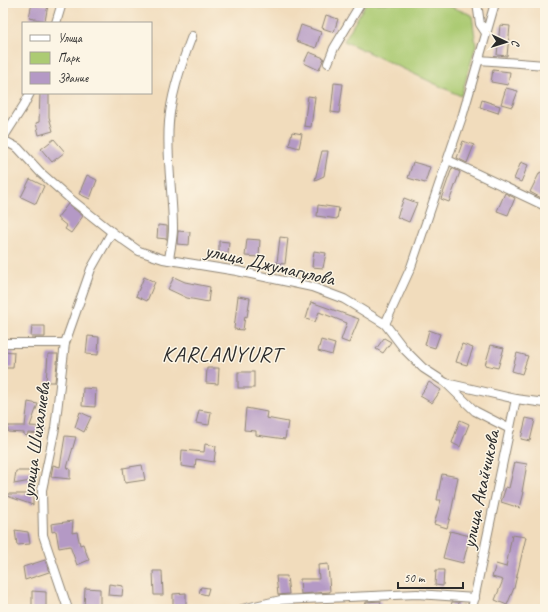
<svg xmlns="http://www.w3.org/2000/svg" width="548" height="612" viewBox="0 0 548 612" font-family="Caveat,sans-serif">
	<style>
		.green { fill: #accb73; stroke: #6c7b4f }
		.building { fill: #b499c5 }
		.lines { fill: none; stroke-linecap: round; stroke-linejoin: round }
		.minor-casing { stroke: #8e8474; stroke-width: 10 }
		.minor { stroke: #fff; stroke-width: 8 }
		.labels { text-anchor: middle; stroke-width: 3; stroke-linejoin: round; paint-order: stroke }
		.street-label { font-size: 20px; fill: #2b2b2b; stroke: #fcf5e5 }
		.quarter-label { font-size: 22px; letter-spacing: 1px; fill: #2b2b2b; stroke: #fcf5e5 }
	</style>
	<rect width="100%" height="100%" fill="#fcf5e5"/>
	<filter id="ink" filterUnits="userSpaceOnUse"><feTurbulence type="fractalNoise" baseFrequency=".025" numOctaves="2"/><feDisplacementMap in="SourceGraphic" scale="8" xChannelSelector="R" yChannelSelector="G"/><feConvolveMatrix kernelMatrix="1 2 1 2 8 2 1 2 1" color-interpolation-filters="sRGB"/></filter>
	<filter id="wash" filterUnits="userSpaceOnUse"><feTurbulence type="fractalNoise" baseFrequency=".012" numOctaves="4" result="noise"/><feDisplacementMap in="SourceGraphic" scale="16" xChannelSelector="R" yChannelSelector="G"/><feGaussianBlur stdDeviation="0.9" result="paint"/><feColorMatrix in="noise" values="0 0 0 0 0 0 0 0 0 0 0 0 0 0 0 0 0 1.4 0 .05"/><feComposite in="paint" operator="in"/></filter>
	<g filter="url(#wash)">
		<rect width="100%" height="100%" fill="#f1dcbc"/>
		<!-- green -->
		<path class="green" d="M366,3H441L472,15L476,45L461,96L344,41Z"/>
		<g id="blocks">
			<!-- building -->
			<g class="building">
				<path d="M32,3L48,5L45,21L29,18Z"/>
				<path d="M326,15L338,19L334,32L322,28Z"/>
				<path d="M301,25L321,32L316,48L296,41Z"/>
				<path d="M500,25L510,26L507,56L497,55Z"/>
				<path d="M309,52L324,58L319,70L304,63Z"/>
				<path d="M493,70L510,72L508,85L491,82Z"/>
				<path d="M334,83L343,84L339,113L331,112Z"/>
				<path d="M506,88L518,91L512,107L501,104Z"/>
				<path d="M40,93H49V117L53,131L39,135L36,123L39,122Z"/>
				<path d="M308,96L315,97L311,127L304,126Z"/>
				<path d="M482,100L500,106L498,113L480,107Z"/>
				<path d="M292,132L302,134L299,148L289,145Z"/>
				<path d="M54,139L65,152L52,162L41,149Z"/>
				<path d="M463,141L474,145L467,163L457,158Z"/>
				<path d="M322,151H328L324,176L315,180Z"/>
				<path d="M413,162L430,167L425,183L408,178Z"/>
				<path d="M521,162L528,165L521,182L514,179Z"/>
				<path d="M452,168L460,172L449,202L441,199Z"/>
				<path d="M540,172L545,175V200L530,192Z"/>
				<path d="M87,175L97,180L90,199L79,194Z"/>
				<path d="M30,179L44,186L36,204L21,197Z"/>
				<path d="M505,193L515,198L508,215L497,211Z"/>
				<path d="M404,198L417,203L409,222L397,217Z"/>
				<path d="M68,204L83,216L71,233L65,229L67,226L57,218Z"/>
				<path d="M318,205L339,208L337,219L317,216Z"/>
				<path d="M158,225L167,226V239L157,238Z"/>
				<path d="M178,231L190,232L189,245L177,244Z"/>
				<path d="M280,237L288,238L285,264L277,263Z"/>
				<path d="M247,239L260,240L259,257L245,256Z"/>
				<path d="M219,241L229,242L228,254H219Z"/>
				<path d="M314,251L326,253L323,268L312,267Z"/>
				<path d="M144,277L155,282L147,301L136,296Z"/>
				<path d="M174,277L185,282L210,287L208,302L187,298L168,289Z"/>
				<path d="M238,296L250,298L247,317L245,316L243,330L234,329Z"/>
				<path d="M311,302L359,319L349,343L341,340L347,323L319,312L315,322L306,319Z"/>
				<path d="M32,326H45V337H31Z"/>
				<path d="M429,330L440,334L435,348L425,345Z"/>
				<path d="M88,336L99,337L98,355L86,354Z"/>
				<path d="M384,338L391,342L383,353L376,349Z"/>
				<path d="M321,340L335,344L332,355L318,351Z"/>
				<path d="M462,344L473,348L467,365L456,362Z"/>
				<path d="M491,345L504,348L498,368L485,365Z"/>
				<path d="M3,351L14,352L13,368H3Z"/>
				<path d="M517,353L528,356L522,374L512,371Z"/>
				<path d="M48,354H58L55,382H46Z"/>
				<path d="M207,368H219L218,384L206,383Z"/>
				<rect x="238" y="372" width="16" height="16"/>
				<path d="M429,382L441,390L432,403L420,396Z"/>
				<path d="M83,388L96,389L95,407L82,406Z"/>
				<path d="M28,402L38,404L30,426L45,427L44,434L28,433L27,436L24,435V433L8,432V426H25Z"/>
				<path d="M246,408L267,412L266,418L288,422L285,439L256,435V431L244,430Z"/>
				<path d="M199,410L211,412L209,425L196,423Z"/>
				<path d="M80,412L91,417L84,432L75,427Z"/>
				<path d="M526,418L535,420L530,441L521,439Z"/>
				<path d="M460,420L469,424L460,447L452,443Z"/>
				<path d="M65,436L76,437L67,468L70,469V479L51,477L53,465L60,467Z"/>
				<path d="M205,444L216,446L214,462L196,459L195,468L181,466L182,450L204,452Z"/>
				<path d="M515,462L527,464L522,492H524L520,508L501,502L506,487L509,488Z"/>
				<path d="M142,465L145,480L125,483L123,468Z"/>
				<path d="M16,471H36V480L14,484Z"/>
				<path d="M442,474L458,477L451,513L447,528L434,524L441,500H437Z"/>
				<path d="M4,494H33V505L4,495Z"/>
				<path d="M73,521L72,533L77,532L80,545L83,544L89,560L77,565L70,546L59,548L56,531L52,532L51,524Z"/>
				<path d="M15,530L28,532L30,544L17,545Z"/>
				<path d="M450,531L470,536L463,563L443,558Z"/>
				<path d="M512,535L526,537L514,588L507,605L495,600L503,580L492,577L496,564L506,567Z"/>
				<path d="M45,560L49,572L25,580L23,567Z"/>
				<path d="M328,564L330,592L301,594L300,579H319L318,565Z"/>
				<path d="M436,570H444L443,586L435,585Z"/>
				<path d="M153,571H162L163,595H154Z"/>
				<path d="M276,576H287L289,594L278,595Z"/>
				<path d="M109,584L123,586L122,596L108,595Z"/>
				<path d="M201,587L209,588L207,595L199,593Z"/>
				<path d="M85,588L100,589V607H84Z"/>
				<path d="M32,591L46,592V609H32Z"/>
				<path d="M186,593V607L173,608V594Z"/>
				<path d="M381,601L380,608L365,607L366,602Z"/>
				<path d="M452,602H459L458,609H450Z"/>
			</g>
		</g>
	</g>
	<g filter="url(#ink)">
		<use href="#blocks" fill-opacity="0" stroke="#8e8474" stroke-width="1"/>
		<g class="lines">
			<!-- minor casing -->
			<g class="minor-casing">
				<g id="minor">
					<path d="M477,3L480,24L486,33"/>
					<path d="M56,23L62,3"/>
					<path d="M479,60L545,65"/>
					<path d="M328,63L334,48L361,3"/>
					<path d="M3,138L24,105L30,93"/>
					<path d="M3,140L18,148L41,173L68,197L112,232L139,251L163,259L237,271L312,287L344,299L385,324L405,350L423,368L446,383L516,399L545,403"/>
					<path d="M448,160L545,206"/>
					<path d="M169,260C170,250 173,239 173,229C173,194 166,158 169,122C171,94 182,62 192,36"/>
					<path d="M385,324L411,267L463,114L495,3"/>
					<path d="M3,343H65"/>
					<path d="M446,383L475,411L510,429"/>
					<path d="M68,609L43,535L42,490L55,428L65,343L91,269L112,232"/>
					<path d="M242,609L281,600L417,594L475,598"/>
					<path d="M472,609L516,399"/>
				</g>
			</g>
			<!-- minor -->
			<use href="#minor" class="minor"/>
		</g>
	</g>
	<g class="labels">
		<!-- street labels -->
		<g class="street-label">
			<text transform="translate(270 264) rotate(13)" y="7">улица Джумагулова</text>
			<text transform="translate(35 440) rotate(-82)" y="7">улица Шихалиева</text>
			<text transform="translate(480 489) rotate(-78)" y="7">улица Акайчикова</text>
		</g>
		<!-- quarter labels -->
		<g class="quarter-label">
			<text x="222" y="361">KARLANYURT</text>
		</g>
	</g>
	<!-- margin -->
	<rect width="548" height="612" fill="none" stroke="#fcf5e5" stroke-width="16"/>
	<!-- legend -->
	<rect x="22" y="22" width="130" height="72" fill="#fcf5e5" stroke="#a8a49b"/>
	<rect x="30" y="35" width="20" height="6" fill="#ffffff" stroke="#a8a49b"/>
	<text x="58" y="42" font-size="12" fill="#2b2b2b">Улица</text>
	<rect x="30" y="52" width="20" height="12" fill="#accb73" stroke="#a8a49b"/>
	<text x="58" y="62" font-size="12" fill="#2b2b2b">Парк</text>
	<rect x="30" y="72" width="20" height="12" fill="#b499c5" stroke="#a8a49b"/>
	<text x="58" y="82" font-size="12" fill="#2b2b2b">Здание</text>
	<!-- north arrow -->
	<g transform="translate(506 42) rotate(94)" stroke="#fcf5e5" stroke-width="3" paint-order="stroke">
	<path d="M0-3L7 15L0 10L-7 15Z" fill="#2b2b2b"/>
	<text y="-6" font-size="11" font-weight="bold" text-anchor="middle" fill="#2b2b2b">С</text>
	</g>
	<!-- scale -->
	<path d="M398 582v6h65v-6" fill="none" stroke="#2b2b2b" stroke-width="2"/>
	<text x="404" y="582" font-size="12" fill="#2b2b2b" stroke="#fcf5e5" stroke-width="3" paint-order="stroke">50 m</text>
</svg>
